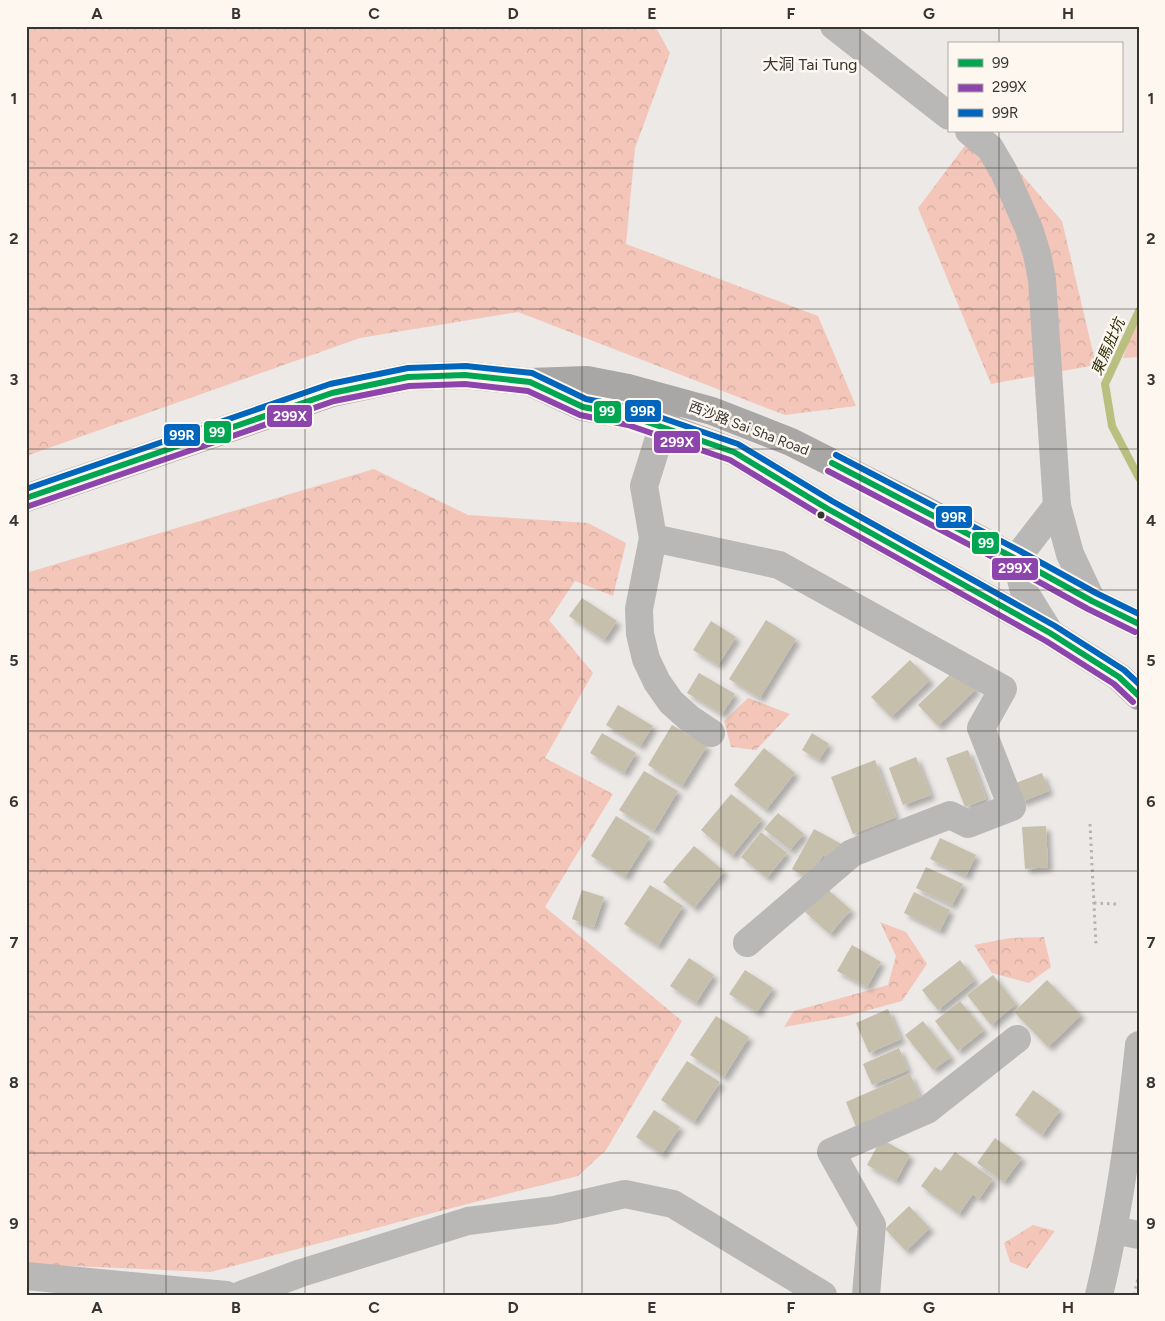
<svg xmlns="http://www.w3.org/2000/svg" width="1165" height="1321" viewBox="0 0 1165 1321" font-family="Figtree,'Noto Sans TC',sans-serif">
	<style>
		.forest { fill: url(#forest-crowns) }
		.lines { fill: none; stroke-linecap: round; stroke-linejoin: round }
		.stream { stroke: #b9bf7e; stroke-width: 8 }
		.building { fill: #c5bfac; filter: url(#shadow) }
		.path { stroke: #b5b3b2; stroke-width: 3; stroke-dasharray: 2.5 4; stroke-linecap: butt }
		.minor { stroke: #b9b8b6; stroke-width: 28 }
		.major { stroke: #a8a7a5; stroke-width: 28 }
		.bus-1-casing { stroke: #fdf7f0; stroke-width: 10 }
		.bus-2-casing { stroke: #fdf7f0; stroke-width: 10 }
		.bus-3-casing { stroke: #fdf7f0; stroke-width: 10 }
		.bus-1 { stroke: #00a651; stroke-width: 6 }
		.bus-2 { stroke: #8e44ad; stroke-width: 6 }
		.bus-3 { stroke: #0065bd; stroke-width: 6 }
		.grid { fill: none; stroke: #373532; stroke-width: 1; stroke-opacity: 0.55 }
		.bus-dot { fill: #373532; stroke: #fdf7f0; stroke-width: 2 }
		.labels { text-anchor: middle; stroke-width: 5; stroke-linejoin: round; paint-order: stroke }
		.street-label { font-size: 14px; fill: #373532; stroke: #fdf7f0 }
		.water-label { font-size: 15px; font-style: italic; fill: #2d3009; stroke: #fdf7f0 }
		.quarter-label { font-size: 16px; fill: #373532; stroke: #fdf7f0 }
		.line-badge { stroke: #fdf7f0; stroke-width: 2 }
		.badge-label { font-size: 14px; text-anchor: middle; font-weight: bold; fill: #fff }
		.neatline { fill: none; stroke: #373532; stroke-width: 2 }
		.grid-label { font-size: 16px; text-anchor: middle; font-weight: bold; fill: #373532 }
	</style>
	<defs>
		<pattern id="forest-crowns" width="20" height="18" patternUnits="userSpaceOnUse" patternTransform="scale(1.25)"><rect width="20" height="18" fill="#f3c6b9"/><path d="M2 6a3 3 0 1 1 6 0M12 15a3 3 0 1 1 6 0" fill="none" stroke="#d1aba0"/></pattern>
		<filter id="shadow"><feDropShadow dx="4.5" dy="4.5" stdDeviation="2.5" flood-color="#0004"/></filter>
	</defs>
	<rect width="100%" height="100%" fill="#ece9e6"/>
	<!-- forest -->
	<g class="forest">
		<path d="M26,26H655L670,53L635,148L626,244L818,316L856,406L785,415L518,312L360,338L26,456Z"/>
		<path d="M976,131H984L1062,221L1096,365L991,384L918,208Z"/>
		<path d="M1139,310V357L1123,358Z"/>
		<path d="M374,469L468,515L588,523L626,543L613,596L575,581L549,620L593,673L545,758L613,794L545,907L682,1021L606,1150L578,1176L444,1210L211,1272L26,1264V573Z"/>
		<path d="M748,698L790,714L756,750L731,747L724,721Z"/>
		<path d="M880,922L906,932L927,964L902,1001L847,1016L784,1027L794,1011L888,985L896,956Z"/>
		<path d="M1044,937L1051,967L1029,983L992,973L974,945L1010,938Z"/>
		<path d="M1033,1225L1055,1231L1027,1269L1010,1262L1004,1243Z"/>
	</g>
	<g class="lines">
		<!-- stream -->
		<path class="stream" d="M1139,311L1105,384L1112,426L1139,478"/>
	</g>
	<!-- building -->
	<g class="building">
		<path d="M582,598L617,621L604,640L569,616Z"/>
		<path d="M766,620L796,639L760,698L729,679Z"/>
		<path d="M711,621L736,637L718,665L693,650Z"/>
		<path d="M910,660L930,680L891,717L871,697Z"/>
		<path d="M957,668L976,689L938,726L918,705Z"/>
		<path d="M699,673L735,694L722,714L687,693Z"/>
		<path d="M618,705L653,726L640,746L606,725Z"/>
		<path d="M672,725L707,746L682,786L648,765Z"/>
		<path d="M602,733L636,753L624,773L590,753Z"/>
		<path d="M812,733L829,744L819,760L802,750Z"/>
		<path d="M764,748L795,773L766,810L734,785Z"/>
		<path d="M968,750L986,799L965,807L946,758Z"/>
		<path d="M916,757L931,795L903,805L889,768Z"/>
		<path d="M875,760L896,817L853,834L831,777Z"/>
		<path d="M644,771L678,791L654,831L619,810Z"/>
		<path d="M1042,773L1049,791L1021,802L1013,784Z"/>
		<path d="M731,794L762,819L732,856L701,830Z"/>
		<path d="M778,813L804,834L790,850L764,829Z"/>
		<path d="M616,816L650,837L625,877L591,856Z"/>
		<path d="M1046,826L1048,867L1025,869L1022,827Z"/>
		<path d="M814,829L847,847L838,863L823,855L809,879L792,869Z"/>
		<path d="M761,832L787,853L767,878L741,857Z"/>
		<path d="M940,838L976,855L966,876L930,859Z"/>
		<path d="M694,846L724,871L694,908L663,882Z"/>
		<path d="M926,867L963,884L952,905L916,888Z"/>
		<path d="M650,885L683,906L658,946L624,924Z"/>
		<path d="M826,888L851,910L830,934L805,912Z"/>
		<path d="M582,890L604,897L594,927L572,919Z"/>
		<path d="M914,892L950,910L940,931L904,913Z"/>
		<path d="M852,945L881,962L867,987L837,971Z"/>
		<path d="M689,958L714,975L696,1003L670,986Z"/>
		<path d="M960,960L975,980L938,1010L922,990Z"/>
		<path d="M745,970L773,988L757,1012L729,994Z"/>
		<path d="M993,975L1016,1004L991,1025L967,995Z"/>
		<path d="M1047,980L1081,1015L1048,1047L1014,1012Z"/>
		<path d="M960,1001L984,1030L958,1051L935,1021Z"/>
		<path d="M888,1009L901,1039L869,1053L856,1023Z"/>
		<path d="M716,1016L749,1037L724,1077L690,1055Z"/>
		<path d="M923,1021L951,1057L933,1070L905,1035Z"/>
		<path d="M899,1048L908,1070L872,1085L863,1064Z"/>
		<path d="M687,1061L720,1082L694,1122L661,1100Z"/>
		<path d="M910,1074L922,1101L857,1129L846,1102Z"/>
		<path d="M1033,1090L1060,1110L1042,1135L1015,1115Z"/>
		<path d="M654,1110L680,1127L662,1154L636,1137Z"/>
		<path d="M995,1138L1022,1158L1004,1182L977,1163Z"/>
		<path d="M881,1139L910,1155L896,1181L867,1165Z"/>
		<path d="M955,1152L993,1179L979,1199L973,1194L959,1214L921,1186L935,1167L941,1171Z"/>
		<path d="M909,1206L930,1228L906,1251L885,1229Z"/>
	</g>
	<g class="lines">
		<!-- path -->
		<g class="path">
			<path d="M1090,824L1096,945"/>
			<path d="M1094,903L1116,904"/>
			<path d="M1134,1295L1139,1274"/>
		</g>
		<!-- minor -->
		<g class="minor">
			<path d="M834,26L949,116"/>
			<path d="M969,131L990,148L1004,172L1029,229L1037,254L1042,280L1057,506L1070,554L1092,601"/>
			<path d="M670,403L644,486L653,538L639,609L640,634L646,659L657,682L671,702L690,719L711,733"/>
			<path d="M653,538L779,565L1003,689L981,728L1012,807L968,824L950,815L852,853L747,943"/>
			<path d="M1050,633L1024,591L1016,559L1057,506"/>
			<path d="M1113,1230L1139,1235"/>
			<path d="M26,1276L226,1295"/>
			<path d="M241,1295L301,1273L468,1221L555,1210L625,1194L673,1204L823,1295"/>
			<path d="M866,1295L872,1225L831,1152L927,1110L1017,1039"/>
			<path d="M1099,1295C1119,1213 1130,1129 1139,1045"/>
		</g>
		<!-- major -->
		<g class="major">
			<path d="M534,384L583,407L630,416L662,426L734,452L828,509L1050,633L1119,677L1139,696"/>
			<path d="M26,498L332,393L408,377L465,375L530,382L587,380L628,388L712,411L791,442L925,510L1016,559L1092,601L1139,624"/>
		</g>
		<!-- bus-1 casing -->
		<g class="bus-1-casing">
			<g id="bus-1">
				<path d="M832,463L1016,559L1092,601L1139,624"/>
				<path d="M26,498L332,393L408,377L465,375L530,382L583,407L630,416L734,452L828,509L1050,633L1119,677L1139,696"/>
			</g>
		</g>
		<!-- bus-2 casing -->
		<g class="bus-2-casing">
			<g id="bus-2">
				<path d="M828,471L1012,567L1088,609L1135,632"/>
				<path d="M29,506L334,401L409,386L465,384L528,391L580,415L628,425L730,460L824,517L1046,641L1114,684L1133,702"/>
			</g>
		</g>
		<!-- bus-3 casing -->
		<g class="bus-3-casing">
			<g id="bus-3">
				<path d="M836,455L1020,551L1096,593L1139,614"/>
				<path d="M26,489L330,384L408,368L466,366L532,373L586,399L633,408L738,444L832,501L1055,626L1124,670L1139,684"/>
			</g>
		</g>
		<!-- bus-1 -->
		<use href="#bus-1" class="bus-1"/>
		<!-- bus-2 -->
		<use href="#bus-2" class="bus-2"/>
		<!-- bus-3 -->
		<use href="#bus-3" class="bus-3"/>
	</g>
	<!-- grid -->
	<path class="grid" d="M166,26V1295M305,26V1295M444,26V1295M582,26V1295M721,26V1295M860,26V1295M999,26V44M999,131V1295M26,168H1139M26,309H1139M26,449H1139M26,590H1139M26,731H1139M26,871H1139M26,1012H1139M26,1153H1139"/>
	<!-- markers -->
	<circle class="bus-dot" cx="821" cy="515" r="4.5"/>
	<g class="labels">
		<!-- street labels -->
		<g class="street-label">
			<text transform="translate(749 428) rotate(21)" y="5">西沙路 Sai Sha Road</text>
		</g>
		<!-- water labels -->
		<g class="water-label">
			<text transform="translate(1108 347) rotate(-66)" y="5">東馬肚坑</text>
		</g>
		<!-- quarter labels -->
		<g class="quarter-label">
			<text x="810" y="70">大洞 Tai Tung</text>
		</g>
	</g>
	<g class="line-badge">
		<rect x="624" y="399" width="38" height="24" rx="5" fill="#0065bd"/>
		<rect x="593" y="400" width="29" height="24" rx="5" fill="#00a651"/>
		<rect x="266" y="404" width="47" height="24" rx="5" fill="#8e44ad"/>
		<rect x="203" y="420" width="29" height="24" rx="5" fill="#00a651"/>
		<rect x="163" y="423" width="38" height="24" rx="5" fill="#0065bd"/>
		<rect x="653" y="430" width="48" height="24" rx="5" fill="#8e44ad"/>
		<rect x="935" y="505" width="38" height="24" rx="5" fill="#0065bd"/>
		<rect x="971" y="531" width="29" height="24" rx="5" fill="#00a651"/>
		<rect x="991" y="557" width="48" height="24" rx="5" fill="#8e44ad"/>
	</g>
	<g class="badge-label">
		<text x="643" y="416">99R</text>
		<text x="607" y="416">99</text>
		<text x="290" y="421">299X</text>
		<text x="217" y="437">99</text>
		<text x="182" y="440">99R</text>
		<text x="677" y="447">299X</text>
		<text x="954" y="522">99R</text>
		<text x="986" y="548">99</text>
		<text x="1015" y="573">299X</text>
	</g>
	<!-- border -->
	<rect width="1165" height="1321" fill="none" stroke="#fdf7f0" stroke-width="55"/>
	<!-- legend -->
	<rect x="948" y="42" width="175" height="90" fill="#fdf7f0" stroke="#aea9a4"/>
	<rect x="958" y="59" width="25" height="8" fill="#00a651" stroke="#aea9a4"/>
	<text x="992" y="68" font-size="15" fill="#373532">99</text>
	<rect x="958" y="84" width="25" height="8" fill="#8e44ad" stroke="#aea9a4"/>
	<text x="992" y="92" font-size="15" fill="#373532">299X</text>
	<rect x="958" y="109" width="25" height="8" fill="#0065bd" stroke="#aea9a4"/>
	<text x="992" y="118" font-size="15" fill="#373532">99R</text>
	<rect x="28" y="28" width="1110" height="1266" class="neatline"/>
	<g class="grid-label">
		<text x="97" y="19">A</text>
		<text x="236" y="19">B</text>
		<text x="374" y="19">C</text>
		<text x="513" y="19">D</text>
		<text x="652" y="19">E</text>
		<text x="791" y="19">F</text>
		<text x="929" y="19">G</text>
		<text x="1068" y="19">H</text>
		<text x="14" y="104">1</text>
		<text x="1151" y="104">1</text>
		<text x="14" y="244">2</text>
		<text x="1151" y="244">2</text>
		<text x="14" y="385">3</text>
		<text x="1151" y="385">3</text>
		<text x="14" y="526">4</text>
		<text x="1151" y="526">4</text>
		<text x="14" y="666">5</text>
		<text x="1151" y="666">5</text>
		<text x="14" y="807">6</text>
		<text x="1151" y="807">6</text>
		<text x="14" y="948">7</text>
		<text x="1151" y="948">7</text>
		<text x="14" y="1088">8</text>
		<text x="1151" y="1088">8</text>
		<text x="14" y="1229">9</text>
		<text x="1151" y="1229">9</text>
		<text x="97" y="1313">A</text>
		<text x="236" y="1313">B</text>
		<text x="374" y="1313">C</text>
		<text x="513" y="1313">D</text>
		<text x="652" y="1313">E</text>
		<text x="791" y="1313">F</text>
		<text x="929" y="1313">G</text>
		<text x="1068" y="1313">H</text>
	</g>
</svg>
